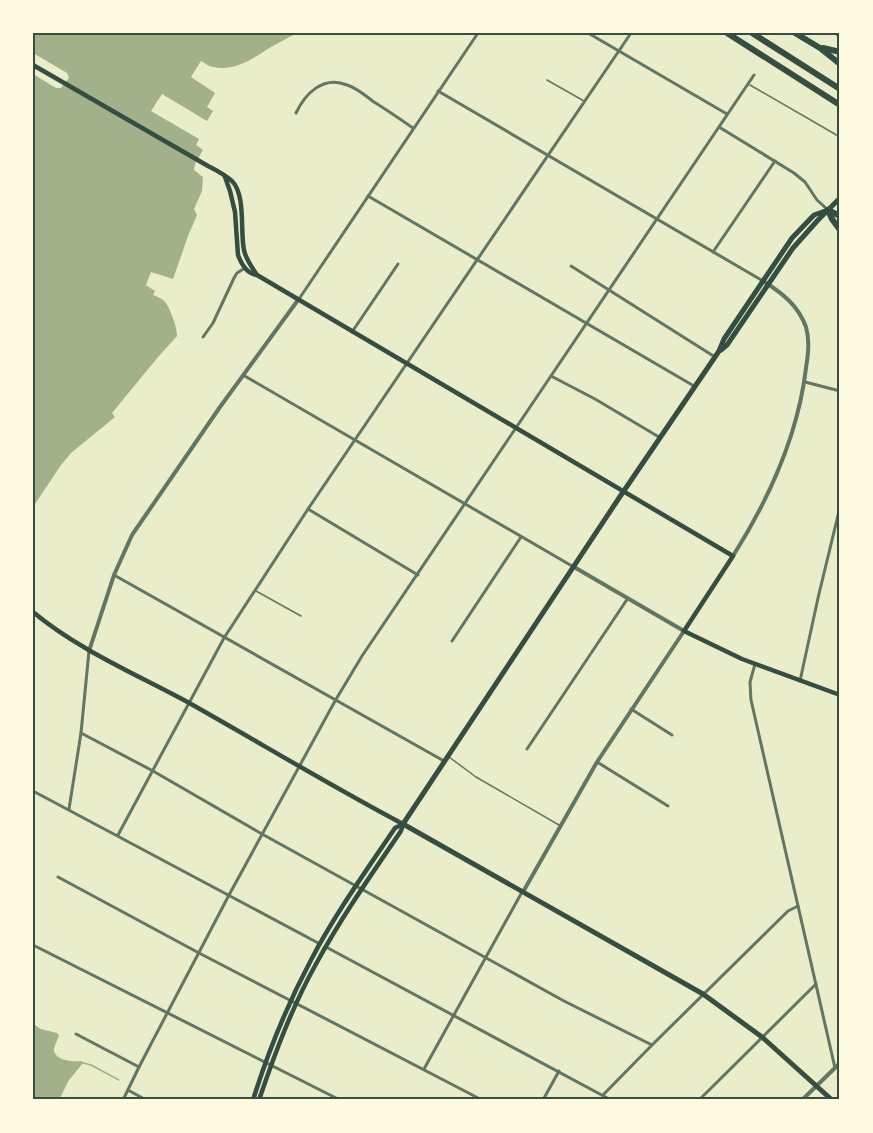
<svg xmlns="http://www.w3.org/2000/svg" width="873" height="1133" viewBox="0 0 873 1133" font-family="Mulish,sans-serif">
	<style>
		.water { fill: #a3b18a }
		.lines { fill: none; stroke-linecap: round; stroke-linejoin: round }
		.stream { stroke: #a3b18a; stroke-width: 1.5 }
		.service { stroke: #617663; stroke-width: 1.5 }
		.minor { stroke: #617663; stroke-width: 3 }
		.tertiary { stroke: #617663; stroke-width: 4 }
		.secondary { stroke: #344e41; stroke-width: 4.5 }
		.primary { stroke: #344e41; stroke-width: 5 }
		.motorway { stroke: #344e41; stroke-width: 6 }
		.neatline { fill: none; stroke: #344e41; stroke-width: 2 }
	</style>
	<rect width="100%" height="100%" fill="#e9edc9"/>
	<!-- water -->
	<g class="water">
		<path d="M33,33H297C288,38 280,42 271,47C255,57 235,72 214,67C209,67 205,63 201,61L191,77L215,93L207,107L213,111L207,121L162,94L151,111L199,139L196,145L203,150L195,164L194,170L203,177L202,191L194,209L197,215L188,236L173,279L151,272L146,285L155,291L153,295C158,297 163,299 166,303C171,311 177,327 177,336L158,357L112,413L115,417L71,453L61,465L35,504L33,516V74L56,88H61L69,78L67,73L33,53Z"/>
		<path d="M33,1024L41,1029L57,1033L59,1035C58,1039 54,1046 54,1050C55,1061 74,1062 82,1061L83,1063L69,1080L59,1100H33Z"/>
	</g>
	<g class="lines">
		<!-- stream -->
		<path class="stream" d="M83,1063L91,1065L119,1080"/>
		<!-- service -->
		<g class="service">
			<path d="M547,80L584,101"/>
			<path d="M750,85L840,137"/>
			<path d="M256,591L301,616"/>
			<path d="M449,757L476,777L559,825"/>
		</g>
		<!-- minor -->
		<g class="minor">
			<path d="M588,33L727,114"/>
			<path d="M438,91L763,281"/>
			<path d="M296,113C305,94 323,75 347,85C357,88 366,96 374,102C387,110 400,119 413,128"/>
			<path d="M719,127L794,173L805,182L817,200L828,210"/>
			<path d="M368,196L694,386"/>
			<path d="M713,252L775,161"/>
			<path d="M571,266L715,357"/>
			<path d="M299,299L478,33"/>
			<path d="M352,332L398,264"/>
			<path d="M203,337L213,323L234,278L237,273L245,268"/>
			<path d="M243,375L572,566"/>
			<path d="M551,376L595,399L659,437"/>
			<path d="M805,382L840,391"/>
			<path d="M308,509L418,575"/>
			<path d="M114,575L444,761"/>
			<path d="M452,641L521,537"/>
			<path d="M755,664L750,682L751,700L835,1068"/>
			<path d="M800,681L818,598L840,507"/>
			<path d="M631,709L672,735"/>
			<path d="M81,733L153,771L262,834L564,1001L652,1045"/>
			<path d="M527,749L628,598"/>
			<path d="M597,762L668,806"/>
			<path d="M33,791L320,944"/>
			<path d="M69,809L81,733L89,651"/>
			<path d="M118,835L224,638L308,509L631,33"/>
			<path d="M58,877L199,953L482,1100"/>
			<path d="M33,945L340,1100"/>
			<path d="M326,947L611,1100"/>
			<path d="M76,1034L139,1067"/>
			<path d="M424,1069L522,892"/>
			<path d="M128,1090L146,1100"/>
			<path d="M603,1095L652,1045L788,911L798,906"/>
			<path d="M123,1100L139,1067L229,895L335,701L362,656L754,75"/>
			<path d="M543,1100L559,1071"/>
			<path d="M699,1100L816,984"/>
		</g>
		<!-- tertiary -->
		<g class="tertiary">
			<path d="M733,556C769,499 798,436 806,368C808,355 810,341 806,327C798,305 782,293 763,281"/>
			<path d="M89,651L114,575L132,535L220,407L298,300"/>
			<path d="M523,892L597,762L684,631L574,567"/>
			<path d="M802,1100L840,1063"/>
		</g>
		<!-- secondary -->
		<g class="secondary">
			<path d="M33,65L208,166C216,170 225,175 232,181C246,195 240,232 244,250C246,260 252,267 257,275"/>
			<path d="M225,177L230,191L235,212L238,255C241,263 247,274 257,275L733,556L684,631L742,659L840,695"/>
			<path d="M33,612C80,651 138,675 191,704C262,744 331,786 403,824"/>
			<path d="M253,1100C268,1052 287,1005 311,960C335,914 366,871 395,828L403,824"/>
			<path d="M259,1100C275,1053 292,1007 316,964C341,918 371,875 401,831L403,824"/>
		</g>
		<!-- primary -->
		<g class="primary">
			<path d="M828,210L814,215L792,238L724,339L719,351L715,357L619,498L403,824L703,994L762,1037L832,1100"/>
			<path d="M721,350L727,345L793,248L818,220L840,198"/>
		</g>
		<!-- motorway -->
		<g class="motorway">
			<path d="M727,33L840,105"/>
			<path d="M752,33L840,89"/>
			<path d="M795,33L820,48L840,64"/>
			<path d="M838,33L840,34"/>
			<path d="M823,48L840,52"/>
			<path d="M828,210L832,219L840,230"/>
			<path d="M828,210L840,216"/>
		</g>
	</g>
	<!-- border -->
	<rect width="873" height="1133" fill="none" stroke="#fefae0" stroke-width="69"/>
	<rect x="34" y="34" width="804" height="1064" class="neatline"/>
</svg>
